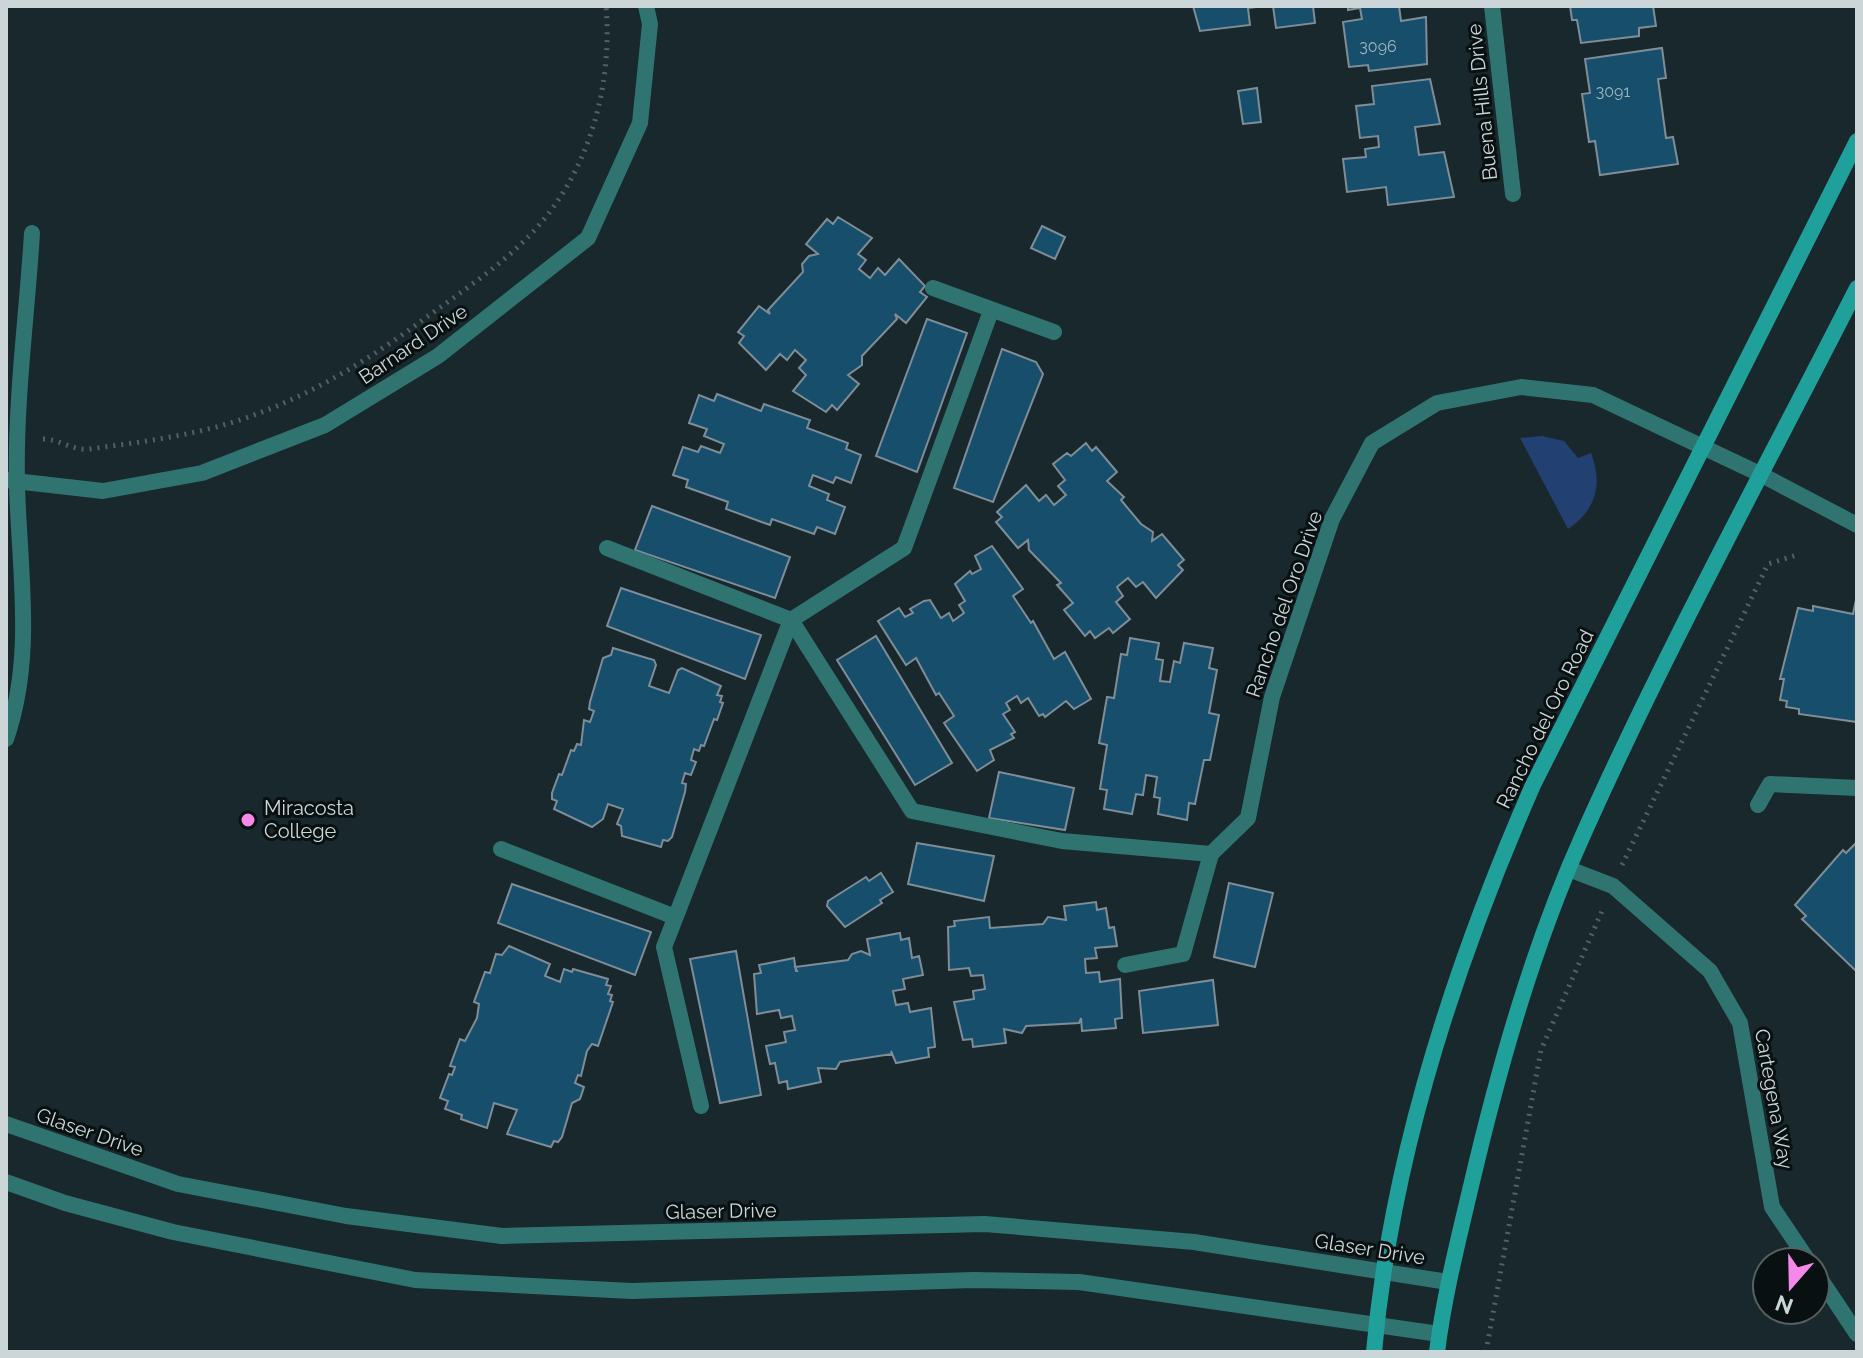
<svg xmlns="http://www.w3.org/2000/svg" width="1863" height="1358" viewBox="0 0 1863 1358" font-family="Raleway,sans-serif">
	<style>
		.water { fill: #234072 }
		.building { fill: #174e6c; stroke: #7e8d97; stroke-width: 2 }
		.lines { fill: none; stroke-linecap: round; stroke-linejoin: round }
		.path { stroke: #536164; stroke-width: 5; stroke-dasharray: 2 6; stroke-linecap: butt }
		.service { stroke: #2f7470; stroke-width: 16 }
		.minor { stroke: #2f7470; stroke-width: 16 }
		.tertiary { stroke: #2f7470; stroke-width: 16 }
		.secondary { stroke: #1fa09b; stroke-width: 16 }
		.poi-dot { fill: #f788eb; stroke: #081011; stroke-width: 3 }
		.labels { text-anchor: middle; stroke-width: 6; stroke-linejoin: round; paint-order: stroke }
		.number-label { font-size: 16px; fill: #9fb4bd }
		.street-label { font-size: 20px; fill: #ccd6d8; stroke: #081011 }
		.poi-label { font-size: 20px; fill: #ccd6d8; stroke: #081011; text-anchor: start }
	</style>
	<rect width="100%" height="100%" fill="#18282c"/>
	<!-- water -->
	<path class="water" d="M1542,436L1564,441L1578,458L1591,453C1603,485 1596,510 1568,529L1520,438Z"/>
	<!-- building -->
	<g class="building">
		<path d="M1193,6H1264L1248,8L1250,25L1200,31Z"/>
		<path d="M1273,6H1313L1315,23L1276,28Z"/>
		<path d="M1348,6H1399L1401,21L1426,17L1427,64L1369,71L1368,65L1349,67L1343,22L1362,19L1360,8L1348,10Z"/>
		<path d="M1570,6H1653L1656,26L1639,28V36L1581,43L1577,20H1572Z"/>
		<path d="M1662,48L1666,78L1658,79L1666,138L1673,137L1678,164L1600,175L1595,141L1589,142L1582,94L1590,93L1585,59Z"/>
		<path d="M1430,79L1440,124L1415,127L1419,155L1444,152L1454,197L1388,205L1386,187L1347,192L1343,159L1366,157L1365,149L1379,147L1378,136L1360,138L1356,106L1374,104L1372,86Z"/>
		<path d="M1257,88L1261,122L1243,124L1238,91Z"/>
		<path d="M838,217L872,238L858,254L866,260L859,269L870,278L878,268L885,275L899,259L925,286L920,292L927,297L906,323L895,314L897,319L862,356V365L848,375L859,384L837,410L832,405L826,412L793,391L806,375L799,368L806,360L795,350L787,360L780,354L766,370L739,343L744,336L738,332L759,306L770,314L768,310L803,272L802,264L809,256L818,254L806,244L827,219L833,224Z"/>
		<path d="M1042,226L1065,237L1055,259L1031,248Z"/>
		<path d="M927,319L967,333L917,472L876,456Z"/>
		<path d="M1002,349L1036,362L1043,374L993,502L954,488Z"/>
		<path d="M717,394L761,411L764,404L810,420L807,428L848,443L846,449L861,455L851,483L836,477L833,483L813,475L809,486L829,494L827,500L845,507L835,534L817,527L814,534L772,519L770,525L726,509L728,502L686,487L688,480L673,475L683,447L698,452L701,446L720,453L724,444L704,436L707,429L689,423L699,395L714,401Z"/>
		<path d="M1086,443L1092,451L1096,447L1117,472L1107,481L1124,497L1121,500L1141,524L1153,532L1152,541L1162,534L1184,560L1178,565L1183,570L1156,598L1143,582L1136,587L1128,578L1117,587L1123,596L1116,602L1130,619L1113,633L1109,628L1095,638L1090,631L1085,636L1064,610L1073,603L1057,585L1061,583L1029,550L1028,540L1018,548L996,522L1002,517L997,512L1026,485L1039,501L1046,495L1054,505L1066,495L1058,486L1065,480L1053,464L1067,453L1071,456Z"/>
		<path d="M652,506L790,557L775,598L635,550Z"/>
		<path d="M992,546L1023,589L1013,596L1031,623L1033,621L1054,659L1065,652L1091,699L1074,709L1066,701L1045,717L1043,714L1039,716L1028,698L1021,703L1017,696L1006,703L1010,710L1003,714L1015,732L1011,734L1014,738L990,750L994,760L977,771L944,723L954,716L939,693L936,695L916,658L906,665L878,621L899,608L905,617L913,613L910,609L924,601L930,600L941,618L949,613L953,621L964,613L959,605L965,601L955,584L970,571L972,574L981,569L975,556Z"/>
		<path d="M621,588L761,635L745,679L607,626Z"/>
		<path d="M1856,600L1857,722L1799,714V709L1786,707L1787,701L1780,700L1784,679H1780L1798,608L1813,611V606L1853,614Z"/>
		<path d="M876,636L952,763L915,785L837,660Z"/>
		<path d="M1130,638L1159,643L1156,659L1163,660L1160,681L1170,682L1174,661L1180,663L1184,643L1213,648L1209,668L1217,670L1209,713L1219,715L1210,760H1204L1195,804L1189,803L1187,820L1158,814L1160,798L1154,797L1157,777L1146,775L1143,795L1136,794L1132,814L1104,809L1107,790L1100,789L1107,745L1099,743L1107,697L1114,698L1121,654L1127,655Z"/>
		<path d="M613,648L654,660L656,665L649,686L669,693L678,670L682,668L721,686L717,695L722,696L720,702L723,703L717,720L714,719L704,746L701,745L699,751L694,749L691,760L696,762L691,775L685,773L682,783L686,784L685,792L672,837L668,841L663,840L661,847L622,836L621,826L617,824L623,809L608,804L603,819L592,827L554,809L557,801L552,799V793L559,774L562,775L571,750L574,751L577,744L581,745L584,720L590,722L594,711L589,709L590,702L603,658L611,655Z"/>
		<path d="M999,772L1074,788L1065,830L989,818Z"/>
		<path d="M1857,842V972L1802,919L1806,916L1795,905L1843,850L1846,853Z"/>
		<path d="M917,843L994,856L984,901L908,884Z"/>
		<path d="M881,873L893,892L880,900L882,903L845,927L827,906L828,901L866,877L869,881Z"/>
		<path d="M1229,883L1273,893L1255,967L1214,957Z"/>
		<path d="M512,884L651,932L635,975L498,923Z"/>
		<path d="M1096,902L1097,910L1106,908L1109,928L1114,927L1117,946L1095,948L1097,958L1085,959L1086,973L1099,972L1100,982L1120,979L1122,1018L1115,1019L1116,1028L1082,1031L1081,1018L1079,1023L1026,1026L1022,1033L1004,1029L1006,1043L973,1047L972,1039L963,1040L954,1002L974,999L973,991L985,989L983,975L971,976L969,968L949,970L948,927L955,926L954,921L989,917L990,928L1043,924L1048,917L1066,920L1064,906Z"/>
		<path d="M900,933L901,940L909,938L912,958L919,956L923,975L903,979L905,989L893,991L896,1005L908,1003L910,1012L931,1008L935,1047L928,1048L929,1057L896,1063L891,1051L892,1054L840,1062L836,1069L818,1068L821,1082L788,1089L787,1081L779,1083L775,1063L770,1064L766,1046L786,1042L784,1032L795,1030L792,1016L781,1018L779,1010L757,1014L754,974L761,973L759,965L794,958L796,971H797L795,967L848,960L852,954L861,951L870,955L867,939Z"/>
		<path d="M509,946L550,964L545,976L560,982L564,969L572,972L573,969L608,979L606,985L611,986L608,994L612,995L610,1001L613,1002L598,1046L592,1044L587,1051L581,1076L578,1075L575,1083L584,1087L580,1099L572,1103L562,1137L558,1142L554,1141L551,1147L507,1134L517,1110L494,1103L487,1128L461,1119L462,1115L445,1109L448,1101L440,1098L449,1074L452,1075L455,1067L450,1066L460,1039L465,1041L477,1018L479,1004L474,1002L485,972L490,973L496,954L502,955Z"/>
		<path d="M736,951L761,1095L720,1103L690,959Z"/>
		<path d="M1213,980L1218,1025L1143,1033L1139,991Z"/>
	</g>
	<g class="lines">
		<!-- path -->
		<g class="path">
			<path d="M43,439C60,439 72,451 89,449C135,443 182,437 227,424C298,403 365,363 424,319C460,293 499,267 529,236C588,176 613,88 606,6"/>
			<path d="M1622,865L1768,564L1800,554"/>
			<path d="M1486,1352L1541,1050L1602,911"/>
		</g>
		<!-- service -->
		<path class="service" d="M6,739C35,656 19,570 17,484C15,401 27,316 32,233"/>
		<!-- minor -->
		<g class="minor">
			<path d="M1492,6L1513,194"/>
			<path d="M933,288L1054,332"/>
			<path d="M607,548L791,620L912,811L1062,841L1211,854L1248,818L1272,697L1332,519L1372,443L1437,403L1521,387L1593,395L1762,475L1857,525"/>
			<path d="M1758,805L1770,784L1857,788"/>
			<path d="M501,849L675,917"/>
			<path d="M1569,869L1613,886L1710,971L1740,1023L1772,1207L1809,1262"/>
			<path d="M1125,965L1183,954L1211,854"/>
			<path d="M701,1106L664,947L791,620L904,548L991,311"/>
			<path d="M1815,1271L1857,1334"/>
		</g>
		<!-- tertiary -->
		<g class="tertiary">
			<path d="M6,480L103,491L202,473L325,425L438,356L588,238L640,123L650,24L646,6"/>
			<path d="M6,1124L178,1184L346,1216L502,1236L985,1224L1194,1242L1448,1282"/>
			<path d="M6,1182L65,1203L173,1232L415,1280L632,1291L973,1280L1079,1282L1439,1334"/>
		</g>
		<!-- secondary -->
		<g class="secondary">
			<path d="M1374,1352C1391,1157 1455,963 1533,785L1857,141"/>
			<path d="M1437,1352C1444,1296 1458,1241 1471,1186C1499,1067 1533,946 1583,835C1666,649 1765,469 1857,288"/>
		</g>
	</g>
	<!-- markers -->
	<circle class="poi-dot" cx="248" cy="820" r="8"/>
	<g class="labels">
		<!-- number labels -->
		<g class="number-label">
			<text x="1378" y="52">3096</text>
			<text x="1613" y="97">3091</text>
		</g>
		<!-- street labels -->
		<g class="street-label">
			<text transform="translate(1482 102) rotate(-96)" y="7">Buena Hills Drive</text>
			<text transform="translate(413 344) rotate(-34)" y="7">Barnard Drive</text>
			<text transform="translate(1284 604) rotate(-71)" y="7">Rancho del Oro Drive</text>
			<text transform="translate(1545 719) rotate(-64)" y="7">Rancho del Oro Road</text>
			<text transform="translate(1774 1099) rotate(80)" y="7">Cartegena Way</text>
			<text transform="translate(90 1132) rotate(19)" y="7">Glaser Drive</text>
			<text transform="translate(721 1211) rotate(-1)" y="7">Glaser Drive</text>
			<text transform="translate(1370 1249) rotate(9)" y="7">Glaser Drive</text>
		</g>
		<!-- poi labels -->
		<g class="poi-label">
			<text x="264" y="815">Miracosta<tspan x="264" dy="23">College</tspan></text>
		</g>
	</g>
	<!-- border -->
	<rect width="1863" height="1358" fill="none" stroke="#ccd6d8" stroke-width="16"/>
	<!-- north arrow -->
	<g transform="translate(1791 1286) rotate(200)"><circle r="38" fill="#081011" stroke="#565f61" stroke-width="2"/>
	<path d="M0-6L14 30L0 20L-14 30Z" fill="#f788eb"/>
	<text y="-12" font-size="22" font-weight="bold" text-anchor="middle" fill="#ccd6d8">N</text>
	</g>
</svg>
